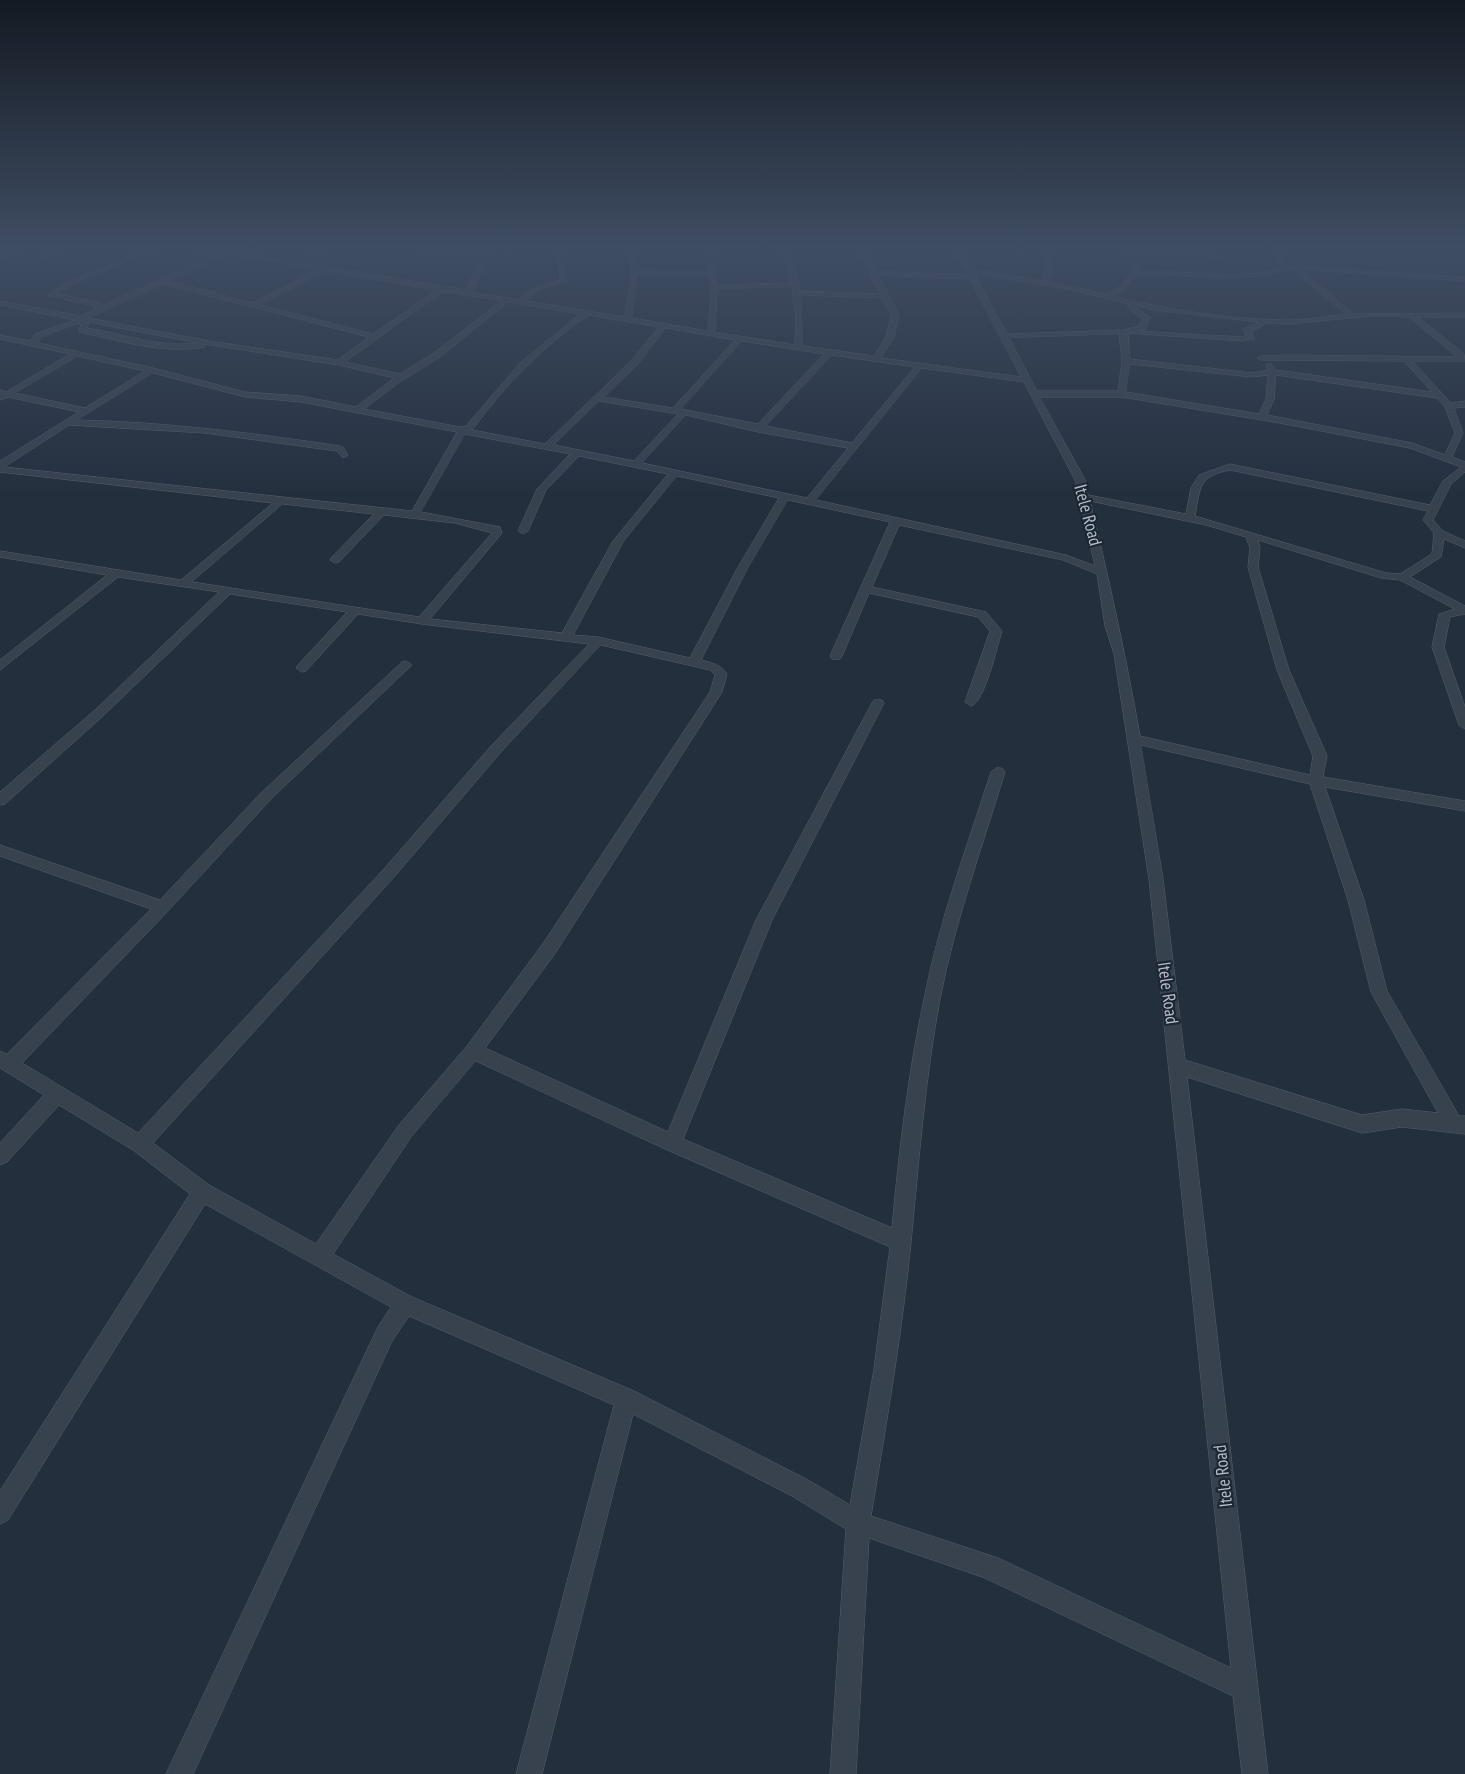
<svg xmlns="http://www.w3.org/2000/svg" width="1465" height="1774" viewBox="0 0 1465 1774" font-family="'PT Sans Narrow',sans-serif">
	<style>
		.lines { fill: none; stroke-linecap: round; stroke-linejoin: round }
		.street-casing { stroke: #565f6c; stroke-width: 1 }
		.street { fill: #38414e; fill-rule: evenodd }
		.labels { text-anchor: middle; stroke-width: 4.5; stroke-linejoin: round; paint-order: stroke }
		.street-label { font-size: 18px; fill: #b4bcc9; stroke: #1d2633 }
	</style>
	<rect width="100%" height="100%" fill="#242f3e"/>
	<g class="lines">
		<!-- street casing -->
		<g class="street-casing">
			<g id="street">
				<path d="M19,247H26L7,257L12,260V262L0,259V255Z"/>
				<path d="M58,247H66L52,253L48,259H44L48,251Z"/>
				<path d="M152,247H159L68,286L57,294L101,303V306L220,253L193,247L296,262L323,247H330L303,263L466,290L481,257L408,247L482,253L484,247H490L482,271L472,292L519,300L535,287L560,280L558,247H564L566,281L539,289L527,301L625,317L631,279L629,247H635L637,270L708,271L705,247H711L717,285L791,283L783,247H789L798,283L801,285L799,287L800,291L880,294L856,247H862L876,271L968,275L954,247H960L972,269L1043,281L1046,269L1042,247H1048L1053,269L1049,282L1106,294L1121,286L1137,263L1142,264L1138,271C1186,269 1236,282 1283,268L1276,263L1283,247H1289L1283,262L1289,266L1465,277V281L1300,269L1354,314L1465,313V317H1418L1464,354L1465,361H1412L1451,403L1465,401V407L1454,408L1463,433L1452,457L1465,462V472L1451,484L1433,520L1443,531L1465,541V548L1444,539L1441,557L1410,577L1465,606V614L1450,617L1444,647L1465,707V729L1459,725L1432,647L1439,614L1455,609L1400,580L1381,578L1258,540L1260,548L1258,567L1289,670L1327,756L1323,777L1465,801V811L1325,787L1364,900L1387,991L1459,1116H1465V1134L1402,1127L1362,1133L1187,1077L1268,1774H1242L1233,1696L985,1578L869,1538L856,1774H830L846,1529L792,1496L633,1414L542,1774H516L614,1405L409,1316L392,1341L193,1774H166L378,1327L391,1307L205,1204L8,1520L0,1524V1491L190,1194L133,1150L59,1105L7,1162L0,1165V1143L44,1095L0,1068V1051L7,1054L151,909L0,856V845L160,900L262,792L402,662L406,661L412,665L272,798L168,911L22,1063L138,1133L384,869L491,746L589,644L422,624L358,614L306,671L302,672L296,668L298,665L347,612L230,594L103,716L5,804L0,805V792L95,710L219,592L118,577L0,670V660L107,575L0,557V551L181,580L273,503L0,472V461L79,412L8,397L0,400V390L6,392L70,354L0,339V335L30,341L35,334L75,320L0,305V301L80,316L94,310V306L47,295L64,284ZM228,254L318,269L253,303L169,281ZM1292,269L1346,314C1326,316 1306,320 1286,320C1228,319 1169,310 1113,296L1126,288L1135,275C1188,273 1240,285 1292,269ZM326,271L437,290L373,334L260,305ZM974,273L1068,289L1129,304L1127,308L1142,319L1139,326L1123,330L1007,334L977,279L978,277ZM637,274L709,275L711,287L708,331L632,318ZM878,275L970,279L1021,377L881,358L894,337L899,315ZM163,284L369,337L338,360L209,341L89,318ZM792,287L796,320L795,345L715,332L717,289ZM445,291L501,301L434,353L400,374L345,362C379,338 409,314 445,291ZM801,295L882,298L891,315L886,337L874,356L803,346ZM508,302L580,314L520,363L466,426L460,427L364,409L398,383L440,357ZM1133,305L1154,310L1258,322L1243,329L1246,336L1241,337L1138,331L1145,330L1150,318ZM588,315L659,327L631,361L545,444L472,430C505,385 542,347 588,315ZM1372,316L1409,317L1457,357L1286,355L1261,356L1257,358L1261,360L1404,361L1432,392L1276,370L1270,363L1266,365L1268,370L1252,373L1130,359L1128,333L1241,341L1255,339L1251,332L1267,323L1288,324ZM83,321L198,343C159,348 124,334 87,328L89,324ZM77,324L81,325L79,332C119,340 163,355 204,347V344L339,365L394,378L356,407L301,396L245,392L153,368L38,343L41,337ZM666,328L735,340L673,408L604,397L637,365ZM1119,334L1122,361L1118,391H1037L1009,338ZM742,341L824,354L758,424L681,409ZM832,355L915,367L852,443L766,426ZM78,356L145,371L85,408L15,393ZM1130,364L1252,377L1268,375L1266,399L1259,414L1126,392ZM922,368L1024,382L1075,480L1095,566L1066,555L816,500ZM153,373L245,397L301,402L457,432L412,511L4,467L69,425L205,433L337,451L343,458L348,455L343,447L340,446C253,433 166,422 77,420ZM1276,375L1437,398L1445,407L1455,433L1445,455L1412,443L1267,415L1274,399ZM1040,397H1122L1280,423L1410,448L1461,467L1443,481L1430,505L1230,464L1199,475L1191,488L1186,514L1088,495L1085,480ZM599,401L678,414L634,461L554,445ZM686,415L758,432L848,448L807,498L642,463ZM465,434L570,454L537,489L518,531L523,534L528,531L546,490L579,456L668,474L613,541L562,633L430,619L502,533L500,527L421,512ZM1230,470L1428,511L1423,520L1434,533L1432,554L1400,574L1386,573L1195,516C1200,488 1198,476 1230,470ZM677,476L779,498L737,569L690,658L598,637L573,635L623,542ZM788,500L890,522L830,656L832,659H840L842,656L869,593L978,617L990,631L965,702L971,706C985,702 997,646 1002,631L986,612L872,587L899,525L1063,560L1097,574L1105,626L1114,654L1149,879L1231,1668L998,1558L871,1516C886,1425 902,1334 911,1242C919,1160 925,1079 940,999C955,922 982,847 1005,772L1003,769L998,767L991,772C967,847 939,921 924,999C908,1074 899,1151 892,1228L683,1139L772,920L884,703L882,700H874L872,703L756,920L668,1132L485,1048L554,955L722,692L727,674C720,664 712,663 701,660L747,569ZM1090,501L1206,525L1246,537L1250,548L1248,567L1277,670L1313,756L1310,775L1140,736C1126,657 1109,579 1090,501ZM283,504L374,514L331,558L330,560L335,563L339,562L384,515L455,523L492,533L419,617L192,582ZM601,645L710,670L715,675L710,692L542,945L467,1046L399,1125L316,1244L209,1185L153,1143L394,877L501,752ZM1141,745L1310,784L1348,900L1371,992L1438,1113L1402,1109L1362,1115L1185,1060L1163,879ZM476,1061L665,1149L890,1247L874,1369L850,1505L808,1480L634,1391L412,1297L333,1254L411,1137Z"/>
				<path d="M1115,247L1151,249L1190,247L1230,261L1227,263L1189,251L1151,253Z"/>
			</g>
		</g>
		<!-- street -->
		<use href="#street" class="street"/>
	</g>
	<!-- sky -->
	<linearGradient id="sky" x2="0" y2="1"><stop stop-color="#141a22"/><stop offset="0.5" stop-color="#3f4d63"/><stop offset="1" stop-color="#3f4d63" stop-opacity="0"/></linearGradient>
	<rect width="1465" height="495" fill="url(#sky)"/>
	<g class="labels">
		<!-- street labels -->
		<g class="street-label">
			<text transform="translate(1088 515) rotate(75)" y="6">Itele Road</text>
			<text transform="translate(1168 993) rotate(82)" y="6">Itele Road</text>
			<text transform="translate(1223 1476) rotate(-96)" y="6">Itele Road</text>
		</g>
	</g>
</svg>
